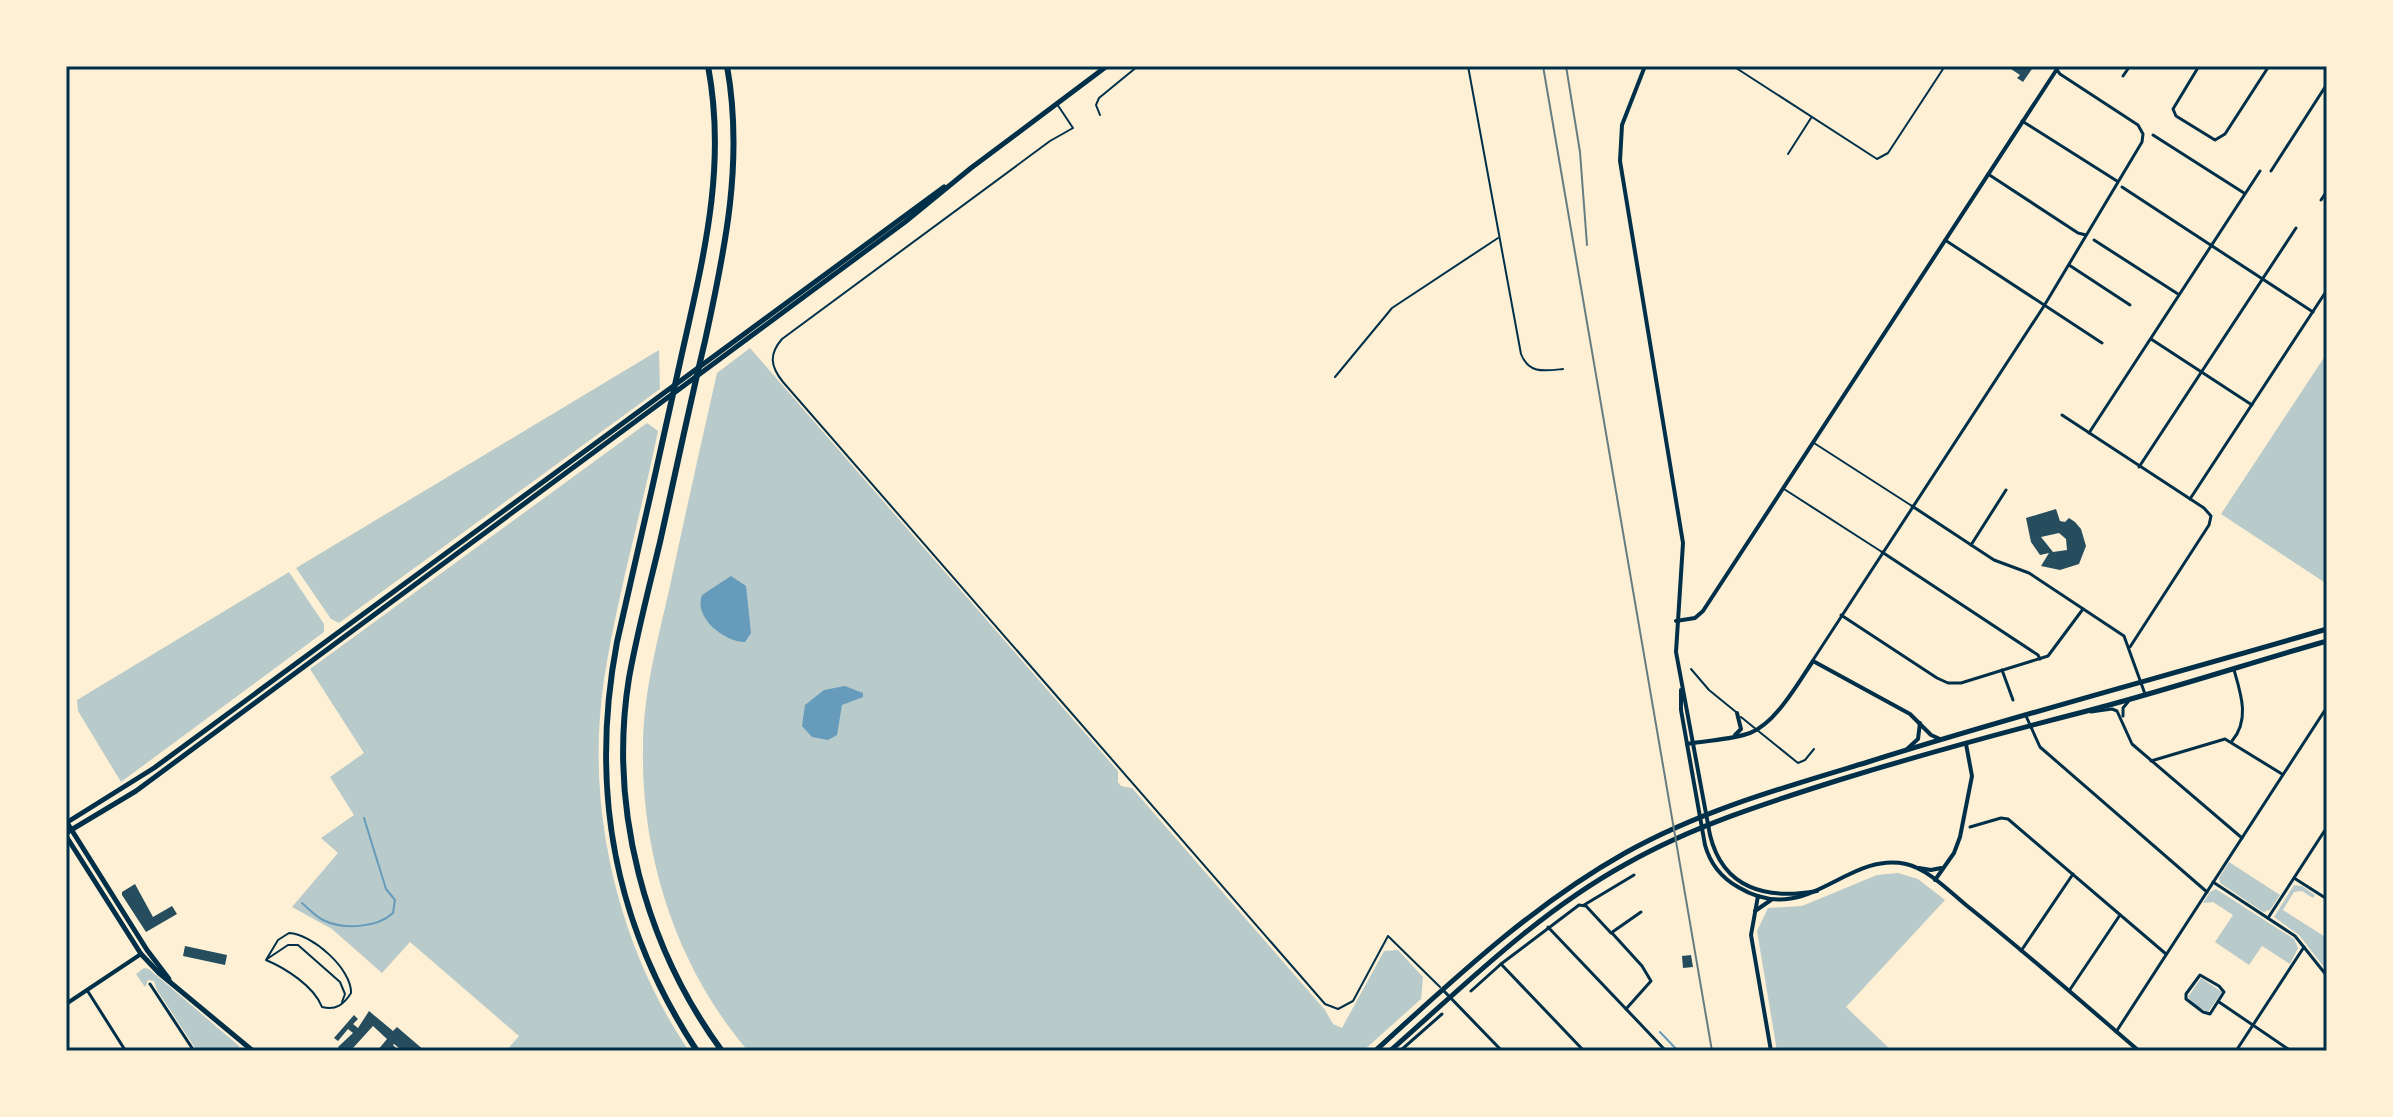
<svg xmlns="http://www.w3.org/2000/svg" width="2393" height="1117" viewBox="0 0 2393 1117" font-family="Inter,sans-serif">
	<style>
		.green { fill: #b9caca }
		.water { fill: #669bbc }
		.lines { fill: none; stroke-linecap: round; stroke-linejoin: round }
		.stream { stroke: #669bbc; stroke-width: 2 }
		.building { fill: #264d5e; fill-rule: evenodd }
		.service { stroke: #003049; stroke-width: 2 }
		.minor { stroke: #003049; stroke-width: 3 }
		.tertiary { stroke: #003049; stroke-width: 4 }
		.secondary { stroke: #003049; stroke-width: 5 }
		.motorway { stroke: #003049; stroke-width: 6 }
		.rail { stroke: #657d81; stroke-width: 2 }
		.neatline { fill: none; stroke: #003049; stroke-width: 3 }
	</style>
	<rect width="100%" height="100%" fill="#fdf0d5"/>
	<!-- green -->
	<g class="green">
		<path d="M750,348L1118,771V782L1121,786L1132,788L1325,1010L1333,1024L1342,1028L1384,951L1398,950L1423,977L1421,999L1363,1051H748C677,968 641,857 643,748C643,693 658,639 670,586C685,515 701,444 717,373Z"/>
		<path d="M659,350L660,389L339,623L331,619L296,568Z"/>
		<path d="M2327,353V584L2221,514Z"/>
		<path d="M647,423L658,431C641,514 617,596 604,680C585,807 617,945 689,1051H506L519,1036L410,942L382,973L332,929L292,907L338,853L321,838L354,815L330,777L364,753L310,669Z"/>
		<path d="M289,572L324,624V632L121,782L78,711L77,700Z"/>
		<path d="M2229,862L2280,895L2270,910L2263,912L2220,883L2219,878Z"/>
		<path d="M1898,873L1918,879L1945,900L1846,1007L1892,1051H1777L1757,931L1768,908L1802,906L1877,875Z"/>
		<path d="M2294,885L2302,886L2315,895L2313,898L2302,891L2294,892L2283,910L2327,938V971L2299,935L2274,917Z"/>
		<path d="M2216,889L2294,939L2298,948L2290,964L2262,946L2249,965L2215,942L2233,915L2213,902L2203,903L2210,892Z"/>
		<path d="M144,968L149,969L239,1046V1051H197L157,990L154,981L148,980L145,987L136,974Z"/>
		<path d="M2201,978L2222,992L2208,1012L2191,1003L2188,997Z"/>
	</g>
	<!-- water -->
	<g class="water">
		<path d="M731,576L746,586L751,633L745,642C725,642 693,618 702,595Z"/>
		<path d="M845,686L863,693V697L842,705L837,735L828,740L812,737L802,726L805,705L824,690Z"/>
	</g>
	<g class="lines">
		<!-- stream -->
		<g class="stream">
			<path d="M302,903C309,909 315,916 323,920C343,930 377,928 393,913L395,900L386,889L364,818"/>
			<path d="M1660,1032L1678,1051"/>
		</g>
	</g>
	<!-- building -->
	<g class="building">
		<path d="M2014,66H2034L2023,82L2017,78L2020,75L2011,69Z"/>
		<path d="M2056,509L2060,521L2065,522L2069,518L2075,522L2081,529L2086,546L2079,564L2060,570L2041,566L2049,553L2040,555L2031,542L2026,518ZM2059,533L2066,539L2067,550L2053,552L2041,537Z"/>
		<path d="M135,884L153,917L172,906L177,914L146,932L122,895V892Z"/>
		<path d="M185,946L227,955L225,965L183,956Z"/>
		<path d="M1691,955L1693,967L1683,968L1682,956Z"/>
		<path d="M369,1011L393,1031L397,1027L425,1051H403L394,1044L393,1045L399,1051H377L387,1039L373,1026L353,1048L356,1051H342L338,1047L353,1033L348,1029L338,1041L334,1038L354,1015L358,1019L353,1024L358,1028Z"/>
	</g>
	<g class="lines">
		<!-- service -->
		<g class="service">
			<path d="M1468,66L1521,354C1529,374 1544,371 1563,369"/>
			<path d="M1733,66L1877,159L1888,153L1945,66"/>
			<path d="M1057,104L1073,128L1050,141L782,339C769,354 770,366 783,382L1325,1004L1338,1009L1353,1001L1388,936L1440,987"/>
			<path d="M1100,115L1096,105L1099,98L1138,66"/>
			<path d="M1788,154L1811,118"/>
			<path d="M1335,377L1392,308L1498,238"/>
			<path d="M1814,443L1912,506"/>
			<path d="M1784,489L1882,552"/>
			<path d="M1691,669L1709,690L1736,712"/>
			<path d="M1741,717L1798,763L1805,760L1814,749"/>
			<path d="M289,933C312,934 352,969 351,993C344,1004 336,1011 322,1007C314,986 285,968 266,960L278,940Z"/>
			<path d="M267,959L288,945H298L340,982L345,994L342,1002"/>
		</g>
		<!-- minor -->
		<g class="minor">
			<path d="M2199,66L2173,109L2176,116L2215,140L2225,134L2269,66"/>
			<path d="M2123,76L2130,66"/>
			<path d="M2022,121L2117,181"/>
			<path d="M2153,135L2244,193"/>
			<path d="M2271,171L2327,84"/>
			<path d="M1988,174L2078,233L2086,235"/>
			<path d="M2122,187L2313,312"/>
			<path d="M2321,200L2327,191"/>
			<path d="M1945,240L2102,343"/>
			<path d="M2094,240L2178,294"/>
			<path d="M2069,265L2130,305"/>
			<path d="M2151,339L2252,405"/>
			<path d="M2062,415L2204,508L2211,516L2209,525L2130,647"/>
			<path d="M2089,433L2260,171"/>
			<path d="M2139,467L2296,228"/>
			<path d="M2190,499L2327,290"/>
			<path d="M1912,506L1994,560L2029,573L2124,636L2145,694"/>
			<path d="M1971,545L2006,490"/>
			<path d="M1882,552L2038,655L2040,659"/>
			<path d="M1841,615L1937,678L1948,683H1961L2048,656L2083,609"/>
			<path d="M1813,660L2044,306L2142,142L2143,134L2138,125L2060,74L2054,66"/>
			<path d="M2002,670L2013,700"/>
			<path d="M2091,712L2112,709L2117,711L2132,744L2242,838"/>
			<path d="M2026,716L2040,747L2207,892"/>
			<path d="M2123,716V708L2128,702"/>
			<path d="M2232,741C2250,720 2241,694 2234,670"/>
			<path d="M2151,761L2225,739L2282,774"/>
			<path d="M1970,827L2001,818L2008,819L2166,954"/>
			<path d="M2294,878L2327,899"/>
			<path d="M2213,882L2295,936L2327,976"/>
			<path d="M1584,905L1634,875"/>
			<path d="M2268,918L2327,827"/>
			<path d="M1548,927L1666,1051"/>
			<path d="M1612,933L1642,966L1651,981L1626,1009"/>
			<path d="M2021,951L2073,874"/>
			<path d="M1501,964L1584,1051"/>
			<path d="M2200,975L2219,986L2224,992L2210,1014L2203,1012L2186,999V994Z"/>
			<path d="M150,984L194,1051"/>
			<path d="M87,990L125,1050"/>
			<path d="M1443,990L1502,1051"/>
			<path d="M1471,991L1501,964L1579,905L1586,906L1611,933L1641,912"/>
			<path d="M2069,991L2120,915"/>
			<path d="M2219,1002L2291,1051"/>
			<path d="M2116,1032L2327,707"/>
			<path d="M1400,1051L1442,1014"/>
			<path d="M2236,1051L2304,947"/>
		</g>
		<!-- tertiary -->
		<g class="tertiary">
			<path d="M1645,66L1622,125L1620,161L1683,543L1676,652L1710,835C1723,889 1767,900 1817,891"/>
			<path d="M1676,621L1695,618L1703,611L2059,66"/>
			<path d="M1681,690V710L1705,845C1710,863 1722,878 1738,887C1807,929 1845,851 1906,864C1928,869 1949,891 1966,905C2025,952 2082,1002 2139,1051"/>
			<path d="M1735,735L1741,729L1737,713"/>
			<path d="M1687,744C1707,740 1731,740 1750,733C1776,723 1798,683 1813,661L1910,714L1931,735L1940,739"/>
			<path d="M1907,749L1918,739L1920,723"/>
			<path d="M1919,868L1931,870L1941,868"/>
			<path d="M1935,880L1954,853L1960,837L1972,776L1966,744"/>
			<path d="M1758,896L1751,935L1771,1051"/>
			<path d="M1755,911L1771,900"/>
			<path d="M66,1004L141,954"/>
		</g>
		<!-- secondary -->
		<g class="secondary">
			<path d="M66,821L147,950L169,979"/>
			<path d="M66,823L154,768L944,187"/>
			<path d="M66,833L136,791L905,222L971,168L1107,66"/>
			<path d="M66,836L141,954L159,973L253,1051"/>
			<path d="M1375,1051C1454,979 1531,906 1625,853C1702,810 1785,787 1868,762C2020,714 2174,674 2327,629"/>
			<path d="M1390,1051C1466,984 1537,913 1626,864C1693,826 1766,803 1839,780C1920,755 2001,733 2083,712C2165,691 2246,664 2327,641"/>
		</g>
		<!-- motorway -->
		<g class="motorway">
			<path d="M697,1051C614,925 589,790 617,642C638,550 659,459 679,367C701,266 728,171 708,66"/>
			<path d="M722,1051C645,946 608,808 629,678C637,633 649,588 660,542C675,475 689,408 705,341C725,250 744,160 727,66"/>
		</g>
		<!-- rail -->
		<g class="rail">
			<path d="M1543,66L1712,1051"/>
			<path d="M1566,66L1580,152L1587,245"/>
		</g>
	</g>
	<!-- border -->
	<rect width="2393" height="1117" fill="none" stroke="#fdf0d5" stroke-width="136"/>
	<rect x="68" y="68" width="2257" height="981" class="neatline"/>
</svg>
